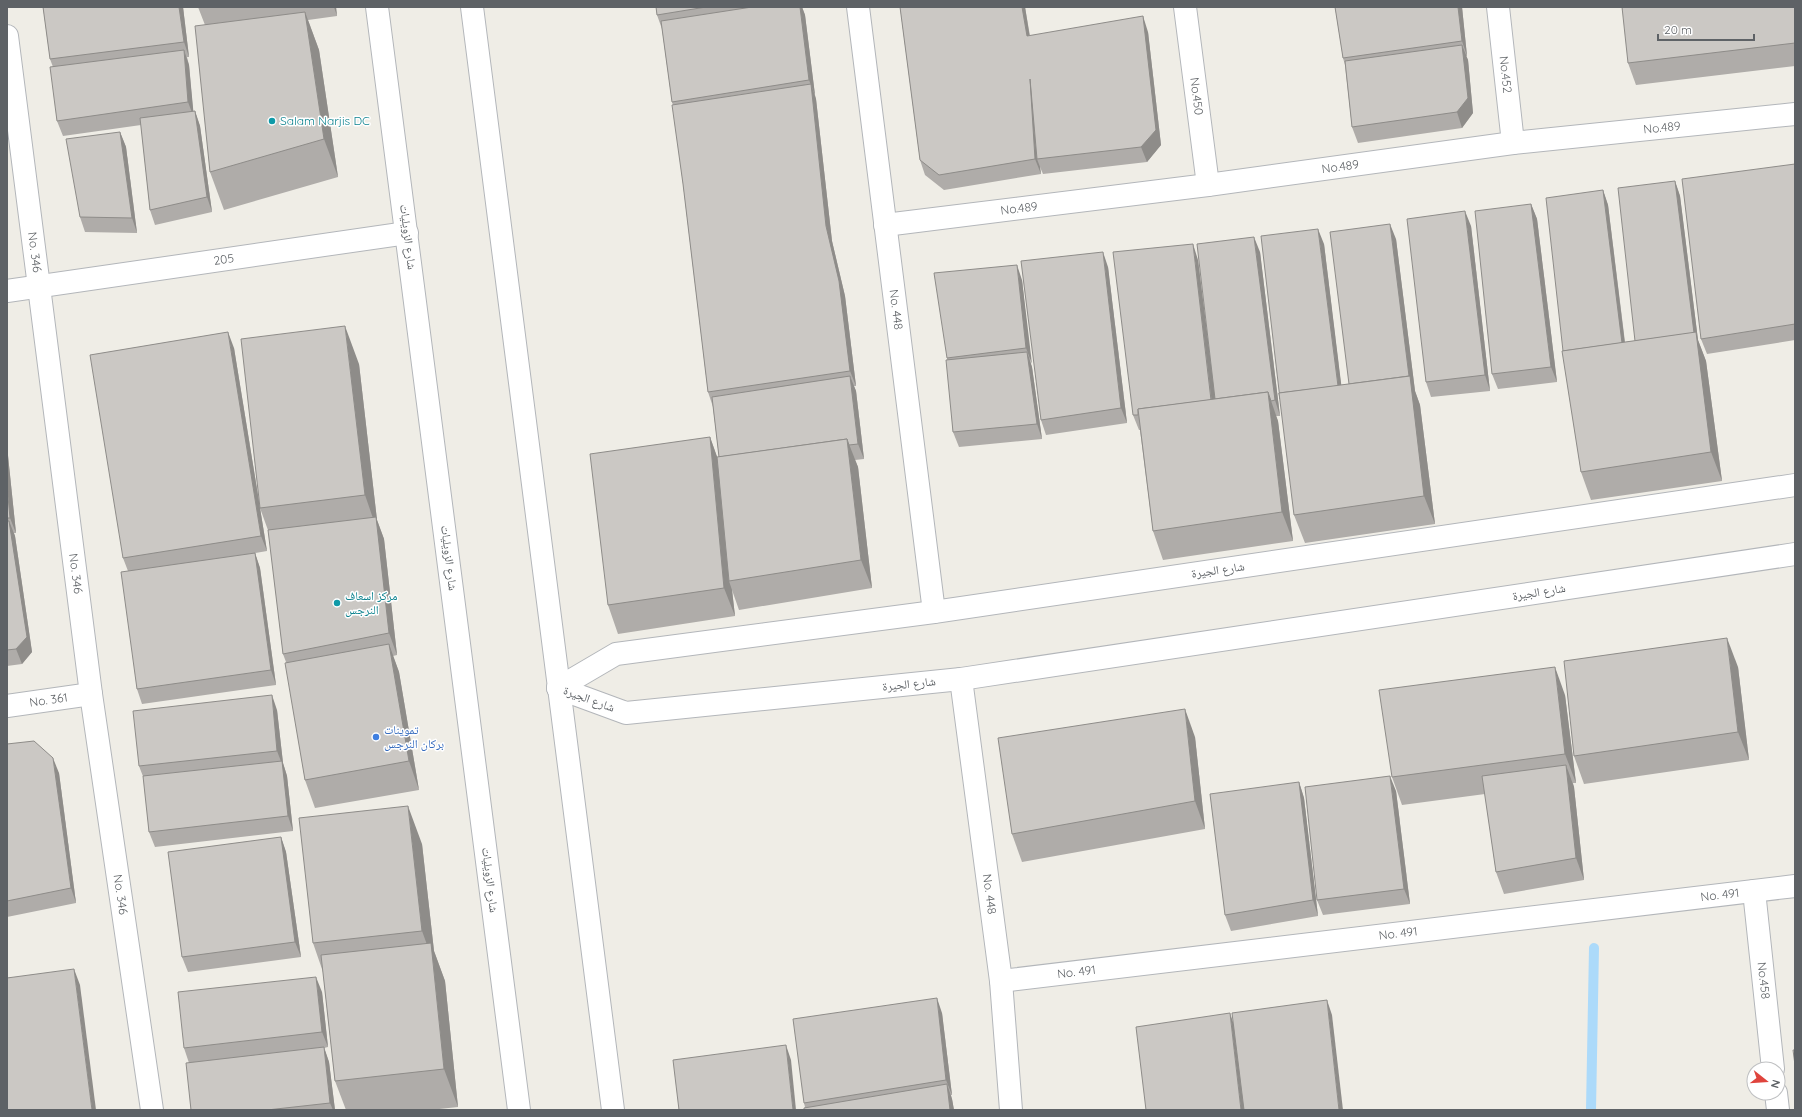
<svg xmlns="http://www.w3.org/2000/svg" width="1802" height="1117" viewBox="0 0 1802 1117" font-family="Quicksand,'Noto Naskh Arabic',sans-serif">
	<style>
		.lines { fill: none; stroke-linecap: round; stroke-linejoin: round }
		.stream { stroke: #acdafa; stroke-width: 10 }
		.street-casing { stroke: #b3b6ba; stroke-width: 24 }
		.secondary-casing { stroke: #b3b6ba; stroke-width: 24 }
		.street { stroke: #fff; stroke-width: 22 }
		.secondary { stroke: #fff; stroke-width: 22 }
		.wall { fill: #afaca9 }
		.shaded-wall { fill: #8e8c89 }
		.building { fill: #cbc8c4; stroke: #8e8c89 }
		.culture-dot { fill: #0f9aa8; stroke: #fff; stroke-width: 1.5 }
		.shop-dot { fill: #3f7fe0; stroke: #fff; stroke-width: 1.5 }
		.labels { text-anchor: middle; stroke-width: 3; stroke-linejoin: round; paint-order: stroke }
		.street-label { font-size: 12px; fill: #5e6266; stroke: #fff }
		.culture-label { font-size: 12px; fill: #0d838f; stroke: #fff; text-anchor: start }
		.shop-label { font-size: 12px; fill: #366cbe; stroke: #fff; text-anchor: start }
	</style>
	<rect width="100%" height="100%" fill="#efede6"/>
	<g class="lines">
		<!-- stream -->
		<path class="stream" d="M1591,1110L1594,948"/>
		<!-- street casing -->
		<g class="street-casing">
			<g id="street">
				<path id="s1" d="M858,7L934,612"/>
				<path id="s2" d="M1185,7L1208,185"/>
				<path id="s3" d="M1498,7L1513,143"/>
				<path id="s4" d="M7,36L91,694L152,1110"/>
				<path id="s5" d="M885,225L1208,185L1513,143L1795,114"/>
				<path id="s6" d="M7,291L407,233"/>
				<path id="s7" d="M961,679L1001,981L1011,1110"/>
				<path d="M558,688L616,654L934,612L1795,485"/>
				<path d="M558,688L626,713L961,679L1795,554"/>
				<path id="s8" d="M7,706L91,694"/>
				<path id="s9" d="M1754,891L1773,1069"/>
				<path id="s10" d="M1001,981L1795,886"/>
				<path d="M1776,1093L1778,1110"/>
			</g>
		</g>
		<!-- secondary casing -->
		<g class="secondary-casing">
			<g id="secondary">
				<path d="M377,7L519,1110"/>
				<path d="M472,7C521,374 565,742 613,1110"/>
			</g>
		</g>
		<!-- street -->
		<use href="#street" class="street"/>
		<!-- secondary -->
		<use href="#secondary" class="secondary"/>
	</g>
	<!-- wall -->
	<g class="wall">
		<path d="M43,7H183L189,57H187L189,65L193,111H195L200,126L212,212L155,225L150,210L141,125L63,136L57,121L53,67L50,59Z"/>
		<path d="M198,7H336L337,16L308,20L319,50L338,177L224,210L210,172L205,25Z"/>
		<path d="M656,7H802L805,15L815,95L816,99L832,241L845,296L856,386H854L856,391L864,459L855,460L858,467L872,588L739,610L732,590L735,616L618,634L608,605L710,437L717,457H719L713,407L708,392L683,184L673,105L672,102L662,29L657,15Z"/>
		<path d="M900,7H1025L1030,36L1148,32L1161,145L1147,162L1043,174L1040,167L1041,174L944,190L925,175L920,160Z"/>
		<path d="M1335,7H1462L1467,56H1466L1468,60L1473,113L1462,128L1358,143L1352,127L1345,65L1343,58Z"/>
		<path d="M1795,7V66L1636,85L1628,63Z"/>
		<path d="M120,132L126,147L137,233L85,232L80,217Z"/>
		<path d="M1795,164V340L1707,354L1701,339Z"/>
		<path d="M1675,181L1680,196L1698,340L1706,361L1722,481L1591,500L1581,472L1563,351L1603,190L1608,205L1625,342L1635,341Z"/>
		<path d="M1531,204L1537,219L1557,382L1498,389L1492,374Z"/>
		<path d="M1471,226L1490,391L1431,397L1426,382Z"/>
		<path d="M1396,239L1415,391L1420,405L1435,524L1305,543L1294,515L1324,244L1341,385L1349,384Z"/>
		<path d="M1260,252L1280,416H1276L1278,421L1293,541L1163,560L1153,531L1140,430H1139L1133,415L1198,260L1210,359Z"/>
		<path d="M1108,267L1127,423L1046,435L1041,420Z"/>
		<path d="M1022,280L1031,364L1032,367L1042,439L959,447L953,432L947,358Z"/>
		<path d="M234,348L260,507L359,364L377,520L384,539L397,655L393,656L399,672L419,790L315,808L305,780L286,662L283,654L269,533L260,508L267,551L243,555L255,553L260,568L276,685L142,704L137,689L128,571L123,558Z"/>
		<path d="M7,446L16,533H14L15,536L32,652L22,664L7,666Z"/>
		<path d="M1738,667L1749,760L1584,784L1574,756Z"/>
		<path d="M1565,695L1576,783H1573L1574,787L1584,880L1504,894L1496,872L1485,794L1402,805L1392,777Z"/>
		<path d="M277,710L283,763L287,776L293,831L155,847L149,832L144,779L139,766Z"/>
		<path d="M1195,737L1205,829L1022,862L1012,834Z"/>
		<path d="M7,744L59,773L76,903L7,917Z"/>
		<path d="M1299,782L1304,798L1318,916L1231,931L1225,915Z"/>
		<path d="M1396,791L1410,904L1323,915L1317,900Z"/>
		<path d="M281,837L286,852L301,957L188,972L182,957Z"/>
		<path d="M422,844L434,951L445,981L458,1107L430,1110H346L335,1081L323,972L313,943Z"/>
		<path d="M322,992L328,1047L324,1048L329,1062L335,1110H191L189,1063L184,1048Z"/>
		<path d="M942,1013L952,1095H951L952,1099L954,1110H804L805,1107L804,1103Z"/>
	</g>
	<!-- shaded-wall -->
	<g class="shaded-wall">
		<path d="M179,7H183L189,57L184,42Z"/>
		<path d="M334,7H336L337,16Z"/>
		<path d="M800,7H802L805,15L815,95L809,80Z"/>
		<path d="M1022,7H1025L1032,51L1027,36Z"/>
		<path d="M1458,7H1462L1467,56L1462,41Z"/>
		<path d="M305,12L319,50L338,177L324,139Z"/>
		<path d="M1143,16L1148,32L1161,145L1147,162L1141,147Z"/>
		<path d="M1462,45L1468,60L1473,113L1462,128L1457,112Z"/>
		<path d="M184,50L189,65L194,118L188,102Z"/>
		<path d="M1030,79L1037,159L1040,167L1041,174L1035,159Z"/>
		<path d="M811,84L816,99L832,241L845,296L856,386L850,371L826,226Z"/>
		<path d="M195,111L200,126L212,212L207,197Z"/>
		<path d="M120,132L126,147L137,233L132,218Z"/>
		<path d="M1675,181L1680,196L1698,340L1706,361L1722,481L1711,452L1695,344Z"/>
		<path d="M1603,190L1608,205L1628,369L1623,354Z"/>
		<path d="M1531,204L1537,219L1557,382L1551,367Z"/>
		<path d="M1465,211L1471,226L1490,391L1485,375Z"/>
		<path d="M1390,224L1396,239L1415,391L1420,405L1435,524L1424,496Z"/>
		<path d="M1318,229L1324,244L1344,407L1339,392Z"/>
		<path d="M1254,237L1260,252L1280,416L1275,400Z"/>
		<path d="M1193,244L1198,260L1218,419L1212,404Z"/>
		<path d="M1103,252L1108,267L1127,423L1121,408Z"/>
		<path d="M1017,265L1022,280L1032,364L1026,348Z"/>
		<path d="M345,326L359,364L377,520L384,539L397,655L389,633L377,530L365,495Z"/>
		<path d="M228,332L234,348L267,551L261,536Z"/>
		<path d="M1027,352L1032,367L1042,439L1037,424Z"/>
		<path d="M850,376L856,391L864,459L858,444Z"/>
		<path d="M1268,392L1278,421L1293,541L1282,512Z"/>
		<path d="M710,437L720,465L729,581L732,590L735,616L724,588Z"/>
		<path d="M847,439L858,467L872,588L861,560Z"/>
		<path d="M7,446L16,533L10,518L7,486Z"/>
		<path d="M9,521L15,536L32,652L22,664L16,649Z"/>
		<path d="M255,553L260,568L276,685L271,670Z"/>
		<path d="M1727,638L1738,667L1749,760L1738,732Z"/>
		<path d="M389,644L399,672L419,790L409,761Z"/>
		<path d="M1555,667L1565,695L1576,783L1565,754Z"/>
		<path d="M272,695L277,710L283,763L287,776L293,831L288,816L282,764L277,751Z"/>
		<path d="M1185,709L1195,737L1205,829L1195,801Z"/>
		<path d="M53,758L59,773L76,903L71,888Z"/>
		<path d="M1566,765L1574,787L1584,880L1576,858Z"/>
		<path d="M1390,776L1396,791L1410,904L1404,889Z"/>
		<path d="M1299,782L1304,798L1318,916L1313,900Z"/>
		<path d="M408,806L422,844L434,951L445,981L458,1107L444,1069L433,961L422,931Z"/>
		<path d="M281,837L286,852L301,957L295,942Z"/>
		<path d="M74,969L80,985L96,1110H92Z"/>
		<path d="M316,977L322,992L328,1047L322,1032Z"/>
		<path d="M937,998L942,1013L952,1095L946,1080Z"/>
		<path d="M1327,1000L1332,1015L1343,1110H1339Z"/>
		<path d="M1230,1013L1235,1028L1245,1110H1241Z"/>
		<path d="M786,1045L791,1060L796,1110H793Z"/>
		<path d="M324,1047L329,1062L335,1110H333L330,1103Z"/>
		<path d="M947,1084L952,1099L954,1110H950Z"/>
	</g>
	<!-- building -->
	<g class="building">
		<path d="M43,7H179L184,42L50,59Z"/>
		<path d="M656,7H706L657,15Z"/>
		<path d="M752,7H800L809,80L672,102L661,21Z"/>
		<path d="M900,7H1022L1027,36L1143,16L1156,130L1141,147L1037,159L1030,79L1035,159L939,175L920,160Z"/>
		<path d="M1335,7H1458L1462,41L1343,58Z"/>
		<path d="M1622,7H1795V43L1628,63Z"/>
		<path d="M305,12L324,139L210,172L195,26Z"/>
		<path d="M1462,45L1468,98L1457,112L1352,127L1345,61Z"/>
		<path d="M184,50L188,102L57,121L50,67Z"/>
		<path d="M811,84L826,226L839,281L850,371L708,392L683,184L672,105Z"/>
		<path d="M195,111L207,197L150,210L140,118Z"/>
		<path d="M120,132L132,218L80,217L66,139Z"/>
		<path d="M1795,164V324L1701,339L1682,179Z"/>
		<path d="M1675,181L1694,333L1635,341L1618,188Z"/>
		<path d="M1603,190L1622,343L1563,351L1546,198Z"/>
		<path d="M1531,204L1551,367L1492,374L1475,211Z"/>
		<path d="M1465,211L1485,375L1426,382L1407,219Z"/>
		<path d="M1390,224L1409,376L1349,384L1330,232Z"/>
		<path d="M1318,229L1338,386L1279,393L1280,399L1261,236Z"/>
		<path d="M1254,237L1275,400L1271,401L1268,392L1215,399L1197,244Z"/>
		<path d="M1193,244L1211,400L1138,409V415H1133L1113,252Z"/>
		<path d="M1103,252L1121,408L1041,420L1021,261Z"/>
		<path d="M1017,265L1026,348L947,358L934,273Z"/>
		<path d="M345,326L365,495L260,508L241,339Z"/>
		<path d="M228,332L261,536L123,558L90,355Z"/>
		<path d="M1696,332L1711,452L1581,472L1562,351Z"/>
		<path d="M1027,352L1037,424L953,432L946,360Z"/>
		<path d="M850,376L858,444L849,445L847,439L719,457L712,397Z"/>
		<path d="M1410,376L1424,496L1294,515L1279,393Z"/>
		<path d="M1268,392L1282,512L1153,531L1138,409Z"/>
		<path d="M710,437L724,588L608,605L590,454Z"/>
		<path d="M847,439L861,560L729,581L717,457Z"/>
		<path d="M7,486L10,518H7Z"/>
		<path d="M376,517L389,633L283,654L268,530Z"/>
		<path d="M7,521H9L27,637L16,649L7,650Z"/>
		<path d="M255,553L271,670L137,689L121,572Z"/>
		<path d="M1727,638L1738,732L1574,756L1564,661Z"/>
		<path d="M389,644L409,761L305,780L285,663Z"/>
		<path d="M1555,667L1565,754L1392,777L1379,690Z"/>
		<path d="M272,695L277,751L139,766L133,711Z"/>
		<path d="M1185,709L1195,801L1012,834L998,738Z"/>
		<path d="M34,741L53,758L71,888L7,901V744Z"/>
		<path d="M282,761L288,816L149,832L143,776Z"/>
		<path d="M1566,765L1576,858L1496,872L1482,776Z"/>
		<path d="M1390,776L1404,889L1317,900L1305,787Z"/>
		<path d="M1299,782L1313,900L1225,915L1210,794Z"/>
		<path d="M408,806L422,931L313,943L299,818Z"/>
		<path d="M281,837L295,942L182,957L168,852Z"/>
		<path d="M431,943L444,1069L335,1081L321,955Z"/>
		<path d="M74,969L92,1110H7V978Z"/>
		<path d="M316,977L322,1032L184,1048L178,992Z"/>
		<path d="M937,998L946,1080L804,1103L793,1019Z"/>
		<path d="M1327,1000L1339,1110H1244L1232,1013Z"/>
		<path d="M1230,1013L1241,1110H1146L1136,1027Z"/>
		<path d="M786,1045L793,1110H679L673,1060Z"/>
		<path d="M324,1047L330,1103L267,1110H191L186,1063Z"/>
		<path d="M1793,1050H1795V1065Z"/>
		<path d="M947,1084L950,1110H804V1108Z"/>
	</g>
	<!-- markers -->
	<g class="culture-dot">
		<circle cx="272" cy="121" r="4"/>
		<circle cx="337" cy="603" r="4"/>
	</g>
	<circle class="shop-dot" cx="376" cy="737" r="4"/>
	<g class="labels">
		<!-- street labels -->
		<g class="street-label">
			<text dy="4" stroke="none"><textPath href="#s3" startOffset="68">No.452</textPath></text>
			<text dy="4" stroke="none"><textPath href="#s2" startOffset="90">No.450</textPath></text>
			<text dy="4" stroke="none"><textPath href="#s5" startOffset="783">No.489</textPath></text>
			<text dy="4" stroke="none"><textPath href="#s5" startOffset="459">No.489</textPath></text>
			<text dy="4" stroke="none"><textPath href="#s5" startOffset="135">No.489</textPath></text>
			<text transform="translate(408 237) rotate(83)" y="4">شارع الزويليات</text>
			<text dy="4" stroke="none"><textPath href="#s4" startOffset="218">No. 346</textPath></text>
			<text dy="4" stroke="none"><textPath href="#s6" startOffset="219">205</textPath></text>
			<text dy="4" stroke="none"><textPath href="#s1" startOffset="305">No. 448</textPath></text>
			<text transform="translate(449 558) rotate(83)" y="4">شارع الزويليات</text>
			<text transform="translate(1218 570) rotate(-8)" y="4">شارع الجيرة</text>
			<text dy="4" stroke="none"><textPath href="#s4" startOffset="542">No. 346</textPath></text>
			<text transform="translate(1539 592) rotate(-9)" y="4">شارع الجيرة</text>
			<text transform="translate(909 684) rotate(-6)" y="4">شارع الجيرة</text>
			<text transform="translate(589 699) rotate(20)" y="4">شارع الجيرة</text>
			<text dy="4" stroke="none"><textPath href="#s8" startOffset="42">No. 361</textPath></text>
			<text transform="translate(490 880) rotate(83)" y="4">شارع الزويليات</text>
			<text dy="4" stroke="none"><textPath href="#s4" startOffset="866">No. 346</textPath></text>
			<text dy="4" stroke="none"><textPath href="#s7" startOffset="217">No. 448</textPath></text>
			<text dy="4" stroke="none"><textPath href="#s10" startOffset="724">No. 491</textPath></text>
			<text dy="4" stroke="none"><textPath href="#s10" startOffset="400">No. 491</textPath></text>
			<text dy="4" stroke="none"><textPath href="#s10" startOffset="76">No. 491</textPath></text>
			<text dy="4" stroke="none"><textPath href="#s9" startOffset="90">No.458</textPath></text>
		</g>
		<!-- culture labels -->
		<g class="culture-label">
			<text x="280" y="125">Salam Narjis DC</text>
			<text x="345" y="600">مركز اسعاف<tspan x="345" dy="14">النرجس</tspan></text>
		</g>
		<!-- shop labels -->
		<g class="shop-label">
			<text x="384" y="734">تموينات<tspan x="384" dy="14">بركان النرجس</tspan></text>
		</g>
	</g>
	<!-- border -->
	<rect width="1802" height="1117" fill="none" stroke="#5e6266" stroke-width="16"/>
	<!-- north arrow -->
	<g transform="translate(1766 1081) rotate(107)"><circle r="19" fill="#ffffff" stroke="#bfc0c2"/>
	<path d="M0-3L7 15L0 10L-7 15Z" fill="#df443d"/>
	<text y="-6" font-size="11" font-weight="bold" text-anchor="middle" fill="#5e6266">N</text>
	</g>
	<!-- scale -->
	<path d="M1658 34v6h96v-6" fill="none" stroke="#5e6266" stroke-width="2"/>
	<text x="1664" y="34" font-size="12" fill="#5e6266" stroke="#ffffff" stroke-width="3" paint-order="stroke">20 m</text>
</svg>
